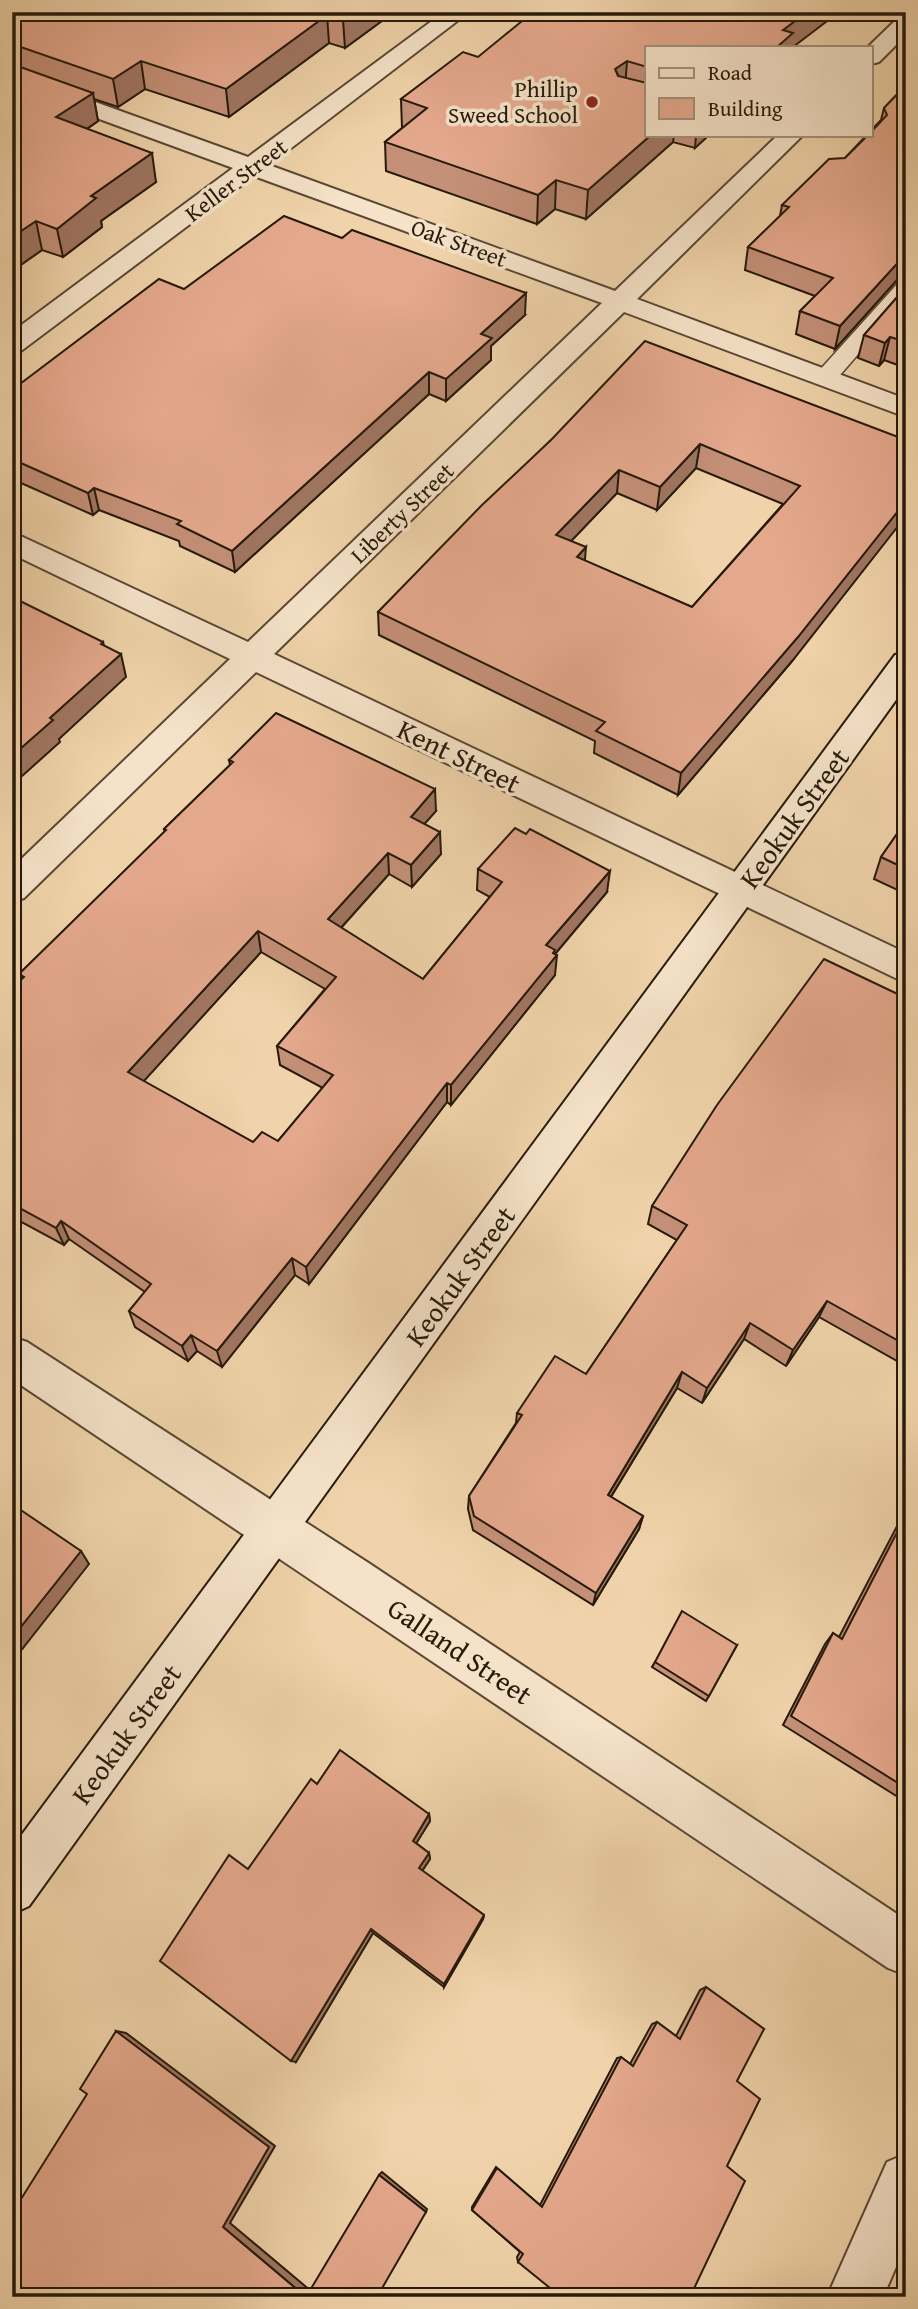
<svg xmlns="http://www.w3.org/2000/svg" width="918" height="2309" viewBox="0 0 918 2309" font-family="'Gentium Book Plus',serif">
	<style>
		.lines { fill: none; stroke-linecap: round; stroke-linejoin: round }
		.lane-casing { stroke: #584833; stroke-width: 3 }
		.street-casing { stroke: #584833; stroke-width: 4 }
		.secondary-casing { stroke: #261a0b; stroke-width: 4 }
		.lane { fill: #f5e2c8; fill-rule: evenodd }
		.street { fill: #f5e2c8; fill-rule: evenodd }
		.secondary { fill: #f5e2c8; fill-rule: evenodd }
		.wall { fill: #c49078; stroke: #261a0b; stroke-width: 2; fill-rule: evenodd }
		.shaded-wall { fill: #a07662; stroke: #261a0b; stroke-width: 2 }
		.building { fill: #e4a88c; stroke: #261a0b; stroke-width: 2; fill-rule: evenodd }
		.poi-dot { fill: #8f2418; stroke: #f5e2c8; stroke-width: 2.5 }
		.labels { text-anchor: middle; stroke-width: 7; stroke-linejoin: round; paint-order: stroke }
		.far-poi-label { font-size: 23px; fill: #261a0b; stroke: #f5e2c8; text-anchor: end }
		.far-street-label { font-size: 23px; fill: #261a0b; stroke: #f5e2c8 }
		.street-label { font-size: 28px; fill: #261a0b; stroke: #f5e2c8 }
	</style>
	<rect width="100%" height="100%" fill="#f0d3aa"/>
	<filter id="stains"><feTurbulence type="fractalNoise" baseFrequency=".00286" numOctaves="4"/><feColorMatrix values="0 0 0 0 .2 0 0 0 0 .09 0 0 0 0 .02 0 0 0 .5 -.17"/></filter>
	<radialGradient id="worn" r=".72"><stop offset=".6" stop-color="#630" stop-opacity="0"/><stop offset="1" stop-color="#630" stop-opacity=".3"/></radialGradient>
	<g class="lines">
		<!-- lane casing -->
		<g class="lane-casing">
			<path id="lane" d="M906,280V299L834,382H818L815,377L818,372L899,282Z"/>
		</g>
		<!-- street casing -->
		<g class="street-casing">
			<g id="street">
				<path d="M444,12H469L269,165L615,291L778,135H803L637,299L906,399V417L624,312L274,654L906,953V983L256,672L24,898L12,902V868L230,659L12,554V532L248,642L602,303L254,176L21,351L12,353V332L233,168L12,87V72L248,157Z"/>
				<path d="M906,16V35L879,62L871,64V47H868L898,18Z"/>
				<path d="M12,1337L27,1342L367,1562L906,1920V1975L888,1968L12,1379Z"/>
				<path d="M906,2154V2244L883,2297H827L887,2162Z"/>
			</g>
		</g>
		<!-- secondary casing -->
		<g class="secondary-casing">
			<path id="secondary" d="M906,652V686L29,1906L12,1914V1848L895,655Z"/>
		</g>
		<!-- lane -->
		<use href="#lane" class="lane"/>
		<!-- street -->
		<use href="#street" class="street"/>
		<!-- secondary -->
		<use href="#secondary" class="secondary"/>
	</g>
	<!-- wall -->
	<g class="wall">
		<path d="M33,12H394L345,48L329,43L229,117L145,89L118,107L94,99L98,121L87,129L156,182L101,221L102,227L63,257L42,250L12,271V25Z"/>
		<path d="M647,47V135H709L695,148L673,142L586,219L555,209L537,224L386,171L385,142L402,128L401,99L478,57Z"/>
		<path d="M906,85L897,280L835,349L796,334L800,311L815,296L745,270L748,247L780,216L782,205L845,158L881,120L884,108Z"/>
		<path d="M906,287V368L884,360L879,366L858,358L864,335Z"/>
		<path d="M184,289L525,315L491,346V360L446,401L429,394L235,572L180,546L179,541L99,510L93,515L12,479V390Z"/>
		<path d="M551,440H906L793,660L678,795L594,753L595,741L379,635L378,612ZM696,468L783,504L692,607L585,561L571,541L617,493L657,510Z"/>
		<path d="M229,760L436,811L424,824L441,854L412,887L389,874L341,928L423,979L490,897L477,890L478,869L607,892L555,954V975L451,1105L447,1102L309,1284L295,1275L222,1367L197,1351L188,1361L135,1327L129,1311L145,1292L69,1239L64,1245L12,1217V988L21,980L19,974L165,832L164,829L230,765ZM261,952L325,989L277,1046L280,1065L323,1088L278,1141L253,1142L143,1081Z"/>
		<path d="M906,821V894L874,879L881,857Z"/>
		<path d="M906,998V1366L819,1317L786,1366L744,1339L702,1403L677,1388L611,1497L643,1516L639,1529L593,1605L473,1530L468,1509L469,1496L516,1423L517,1413L586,1374L677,1240L648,1224L652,1206Z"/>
		<path d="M906,1509V1802L783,1725L825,1644L833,1633L839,1637Z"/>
		<path d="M737,1645L706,1701L652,1667L655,1662Z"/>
		<path d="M317,1784L429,1814L430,1821L416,1843L429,1853L430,1859L422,1871L484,1915L483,1919L444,1987L373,1933L296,2062L248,1869Z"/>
		<path d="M706,1987L764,2029L518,2262L517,2257L520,2252L472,2210V2207L496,2167L540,2205L617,2058L621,2057L630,2064L652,2024L657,2022L676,2036L700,1990Z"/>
	</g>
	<!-- shaded-wall -->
	<g class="shaded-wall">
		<path d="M354,12H394L345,48L343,20Z"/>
		<path d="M807,12H839L793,47H777L783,30Z"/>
		<path d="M327,15L329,43L229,117L226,89Z"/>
		<path d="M141,61L145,89L118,107L113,79Z"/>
		<path d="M627,61L625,89L615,69Z"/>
		<path d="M93,93L98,121L62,146L56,117Z"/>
		<path d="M651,135H674L673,142L586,219L588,190Z"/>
		<path d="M696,135H709L695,148Z"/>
		<path d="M152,153L156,182L101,221L102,227L63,257L57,229L91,196Z"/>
		<path d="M556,180L555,209L537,224L538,195Z"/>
		<path d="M36,221L42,250L12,271V237Z"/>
		<path d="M906,256V278L897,280L835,349L840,326L903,257Z"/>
		<path d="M526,293L525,315L491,346V360L446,401V379L481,334Z"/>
		<path d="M890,337L884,360L879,366L885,343Z"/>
		<path d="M429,372V394L235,572L232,551Z"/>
		<path d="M700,444L696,468L657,510L660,487Z"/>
		<path d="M619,470L617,493L554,559L556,535Z"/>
		<path d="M94,488L99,510L93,515L88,493Z"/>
		<path d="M906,501V516L793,660L678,795L681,773Z"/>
		<path d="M586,547L584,571L577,557Z"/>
		<path d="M103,642L109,665L121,654L126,677L59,739L60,742L12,785V756L50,718Z"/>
		<path d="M435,789L436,811L412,838L411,817Z"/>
		<path d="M440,832L441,854L412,887L411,865Z"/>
		<path d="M388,853L389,874L330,940L328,919Z"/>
		<path d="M610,871L607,892L555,954L557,955L555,975L451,1105V1085L546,945Z"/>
		<path d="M258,931L261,952L134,1092L128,1072Z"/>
		<path d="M447,1083V1102L309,1284L306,1267Z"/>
		<path d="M61,1221L69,1239L64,1245L56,1228Z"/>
		<path d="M292,1258L295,1275L222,1367L217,1351Z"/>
		<path d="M827,1301L819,1317L786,1366L793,1350Z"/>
		<path d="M750,1323L744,1339L702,1403L707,1388Z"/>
		<path d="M191,1335L197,1351L188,1361L182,1346Z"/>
		<path d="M682,1372L677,1388L604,1508L608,1495Z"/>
		<path d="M643,1516L639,1529L593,1605L596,1593Z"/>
		<path d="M81,1551L89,1564L12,1662V1638Z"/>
		<path d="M429,1814L430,1821L414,1847L413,1841Z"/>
		<path d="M429,1853L430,1859L420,1874L419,1868Z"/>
		<path d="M484,1915L483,1919L444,1987V1984Z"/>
		<path d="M371,1929L373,1933L296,2062L291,2061Z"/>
		<path d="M116,2031L126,2033L275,2146L230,2223L311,2291L306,2297L223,2227Z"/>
		<path d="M382,2172L427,2209L426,2212L379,2175Z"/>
		<path d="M17,2193L29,2204L16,2207L12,2203V2194Z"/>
	</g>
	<!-- building -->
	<g class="building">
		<path d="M33,12H354L343,20L327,15L226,89L141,61L113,79L12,44V25Z"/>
		<path d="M533,12H807L783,30L793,33L777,47H647V67L627,61L615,69L618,76L647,83V135H651L588,190L556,180L538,195L385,142L427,108L401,99L463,52L478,57Z"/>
		<path d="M12,64L93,93L56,117L152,153L91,196L96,198L57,229L36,221L12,237Z"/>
		<path d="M906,85V256L903,257L840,326L800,311L833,278L748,247L789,207L782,205L829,159L845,158L868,135H871V132L887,115L884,108Z"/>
		<path d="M284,216L342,238L352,230L526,293L481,334L492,338L446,379L429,372L232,551L177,524L181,521L94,488L88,493L12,459V390L159,279L184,289Z"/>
		<path d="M906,287V342L890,337L885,343L864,335Z"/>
		<path d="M645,341L906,440V501L798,637L681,773L596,731L605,722L378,612L481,506L551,440ZM700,444L800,486L692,607L577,557L586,547L556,535L619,470L660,487Z"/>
		<path d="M12,597L103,642L101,644L121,654L50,718L53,720L12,756Z"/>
		<path d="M276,713L435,789L411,817L440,832L411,865L388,853L328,919L423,979L502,882L478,869L515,828L526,834L530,829L610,871L546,945L555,950L553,953L557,955L451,1085L447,1083L306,1267L292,1258L217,1351L191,1335L182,1346L129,1311L151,1284L61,1221L56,1228L12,1204V988L24,977L19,974L166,830L164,829L233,762L229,760ZM258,931L336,977L277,1046L333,1075L278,1141L262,1132L253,1142L128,1072Z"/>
		<path d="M906,821V869L881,857Z"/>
		<path d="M824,959L906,998V1345L827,1301L793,1350L750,1323L707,1388L682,1372L608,1495L643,1516L596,1593L474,1516L469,1496L522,1415L517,1413L555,1356L586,1374L687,1225L652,1206L717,1105Z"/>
		<path d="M12,1504L81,1551L12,1638Z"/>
		<path d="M906,1515V1788L791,1716L833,1633L842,1639Z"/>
		<path d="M682,1611L737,1645L709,1696L655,1662Z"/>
		<path d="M340,1750L429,1814L413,1841L429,1853L419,1868L484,1915L444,1984L371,1929L291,2061L160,1961L229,1855L248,1869L311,1779L317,1784Z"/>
		<path d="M706,1987L764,2029L737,2081L760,2099L727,2166L745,2181L690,2297H561L518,2262L523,2254L472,2210L497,2168L542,2207L621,2057L633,2066L657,2022L680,2039Z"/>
		<path d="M116,2031L269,2147L223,2227L306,2297H12V2203L16,2207L87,2094L80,2089Z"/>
		<path d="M379,2175L426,2212L377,2297H306Z"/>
	</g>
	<!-- markers -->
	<circle class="poi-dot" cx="592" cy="102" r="7"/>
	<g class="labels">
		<!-- far-poi labels -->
		<g class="far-poi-label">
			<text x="578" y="97">Phillip<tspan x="578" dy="26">Sweed School</tspan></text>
		</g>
		<!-- far-street labels -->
		<g class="far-street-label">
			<text transform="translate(236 180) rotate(-37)" y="8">Keller Street</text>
			<text transform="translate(459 243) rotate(20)" y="8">Oak Street</text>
			<text transform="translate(402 513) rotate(-44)" y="8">Liberty Street</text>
		</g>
		<!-- street labels -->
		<g class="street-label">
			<text transform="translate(459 756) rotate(26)" y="10">Kent Street</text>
			<text transform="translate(794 818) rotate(-54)" y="10">Keokuk Street</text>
			<text transform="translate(460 1276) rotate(-54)" y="10">Keokuk Street</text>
			<text transform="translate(460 1651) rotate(34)" y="10">Galland Street</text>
			<text transform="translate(126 1734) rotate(-54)" y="10">Keokuk Street</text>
		</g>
	</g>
	<!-- margin -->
	<rect width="918" height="2309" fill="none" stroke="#f0d3aa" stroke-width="42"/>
	<rect x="14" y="14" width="890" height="2281" fill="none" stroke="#261a0b" stroke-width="3.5"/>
	<rect x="21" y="21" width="876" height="2267" fill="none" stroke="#261a0b" stroke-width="2"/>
	<!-- legend -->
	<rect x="645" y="46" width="228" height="91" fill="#f5e2c8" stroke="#a2927c" stroke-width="2"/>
	<rect x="659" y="68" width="35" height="10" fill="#f5e2c8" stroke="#a2927c" stroke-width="2"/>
	<text x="708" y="80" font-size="21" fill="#261a0b">Road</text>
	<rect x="659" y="98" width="35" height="21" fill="#e4a88c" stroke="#a2927c" stroke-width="2"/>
	<text x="708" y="116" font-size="21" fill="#261a0b">Building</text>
	<rect width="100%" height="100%" filter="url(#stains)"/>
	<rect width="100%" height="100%" fill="url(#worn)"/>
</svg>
